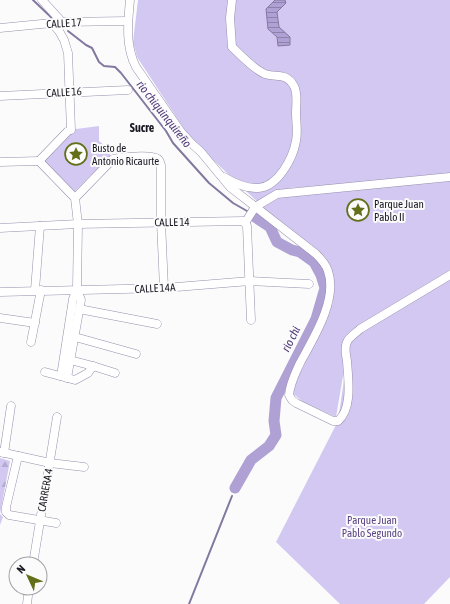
<svg xmlns="http://www.w3.org/2000/svg" width="450" height="604" viewBox="0 0 450 604" font-family="'Asap Condensed',sans-serif">
	<style>
		.green { fill: #d3c8f2 }
		.forest { fill: url(#forest-firs) }
		.water { fill: url(#water-rules); stroke: #8378a0 }
		.lines { fill: none; stroke-linecap: round; stroke-linejoin: round }
		.stream { stroke: #8378a0; stroke-width: 2 }
		.river { stroke: #b0a1d5; stroke-width: 11 }
		.minor-casing { stroke: #978fac; stroke-width: 9 }
		.minor { stroke: #fff; stroke-width: 8 }
		.labels { text-anchor: middle; stroke-width: 4; stroke-linejoin: round; paint-order: stroke }
		.street-label { font-size: 11px; fill: #1b1823; stroke: #fbfbfb }
		.poi-label { font-size: 11px; fill: #1b1823; stroke: #fbfbfb; text-anchor: start }
		.park-label { font-size: 11px; fill: #5a4485; stroke: #fbfbfb }
		.water-label { font-size: 12px; font-style: italic; fill: #4e3877; stroke: #fbfbfb }
		.neighbourhood-label { font-size: 12px; font-weight: bold; fill: #1b1823; stroke: #fbfbfb }
	</style>
	<defs>
		<pattern id="forest-firs" width="22" height="20" patternUnits="userSpaceOnUse"><rect width="22" height="20" fill="#d3c8f2"/><path d="M5 1l3.5 6h-7zM16 11l3.5 6h-7z" fill="#b5abcf"/></pattern>
		<pattern id="water-rules" width="6" height="5" patternUnits="userSpaceOnUse"><rect width="6" height="5" fill="#b0a1d5"/><path d="M0 2.5h6" fill="none" stroke="#8e82ac"/></pattern>
	</defs>
	<rect width="100%" height="100%" fill="#fbfbfb"/>
	<!-- green -->
	<g class="green">
		<path d="M138,0H450V175L417,180L289,188L290,196L450,180V270L356,327L343,341L345,364L336,417L303,402L291,392L333,302L326,258L282,225L190,138L137,57L133,42Z"/>
		<path d="M99,126V141L110,150V156L74,192L44,161L73,131L76,129Z"/>
		<path d="M450,278V577L424,604H340L276,542L338,421L350,338Z"/>
	</g>
	<!-- forest -->
	<path class="forest" d="M0,458L10,461L0,514L3,517L0,525Z"/>
	<!-- water -->
	<path class="water" d="M275,0H285L286,3L277,12L279,27L290,37V45L278,46L277,37L268,29L266,9Z"/>
	<g class="lines">
		<!-- stream -->
		<g class="stream">
			<path d="M33,0L54,20"/>
			<path d="M68,31L86,45L92,48L99,62L104,66L115,67L121,73L166,131L173,143L209,183L233,203L247,211"/>
			<path d="M189,604L232,496"/>
		</g>
		<!-- river -->
		<path class="river" d="M235,488L251,460L269,446L276,435L274,421L276,398L316,319L325,288L321,275L314,262L300,252L292,250L277,242L270,227L255,217"/>
		<!-- minor casing -->
		<g class="minor-casing">
			<g id="minor">
				<path d="M42,0L62,22"/>
				<path d="M130,0C128,22 125,46 136,67L181,132L191,143L201,152L230,187L316,254C321,259 326,264 328,271C338,300 313,339 300,363C295,374 290,383 289,395L292,400L296,403L333,421H338C353,408 348,378 347,361C346,355 344,348 347,342C349,337 356,333 360,329L450,275"/>
				<path d="M52,23L59,31L64,40L68,53L71,130"/>
				<path d="M0,28L62,22L128,21"/>
				<path d="M0,96L128,90"/>
				<path d="M39,161L75,198L78,224L77,289L73,299L61,376"/>
				<path d="M39,161L67,132"/>
				<path d="M0,162L39,161"/>
				<path d="M224,177C234,183 246,189 258,188C278,187 293,158 296,141C298,132 296,122 296,113C296,106 298,93 294,86C286,72 277,78 265,74C253,69 242,56 232,47L230,18L232,0"/>
				<path d="M75,198L113,159C121,157 152,154 158,159C160,160 160,163 161,165V222L164,288"/>
				<path d="M245,223L255,207L277,194L450,177"/>
				<path d="M245,223L247,226L251,320"/>
				<path d="M0,228L78,224L243,221L245,223"/>
				<path d="M35,290L40,226"/>
				<path d="M0,292L164,288L250,281L309,284"/>
				<path d="M79,309L157,324"/>
				<path d="M0,318L35,323"/>
				<path d="M75,337L136,354"/>
				<path d="M31,342L41,290"/>
				<path d="M70,360L93,366L115,373"/>
				<path d="M45,372L75,380L88,373L93,366"/>
				<path d="M67,378L81,300L77,289"/>
				<path d="M0,452L50,463L84,467"/>
				<path d="M4,453L11,406"/>
				<path d="M18,456L6,507V512L9,515L56,523"/>
				<path d="M33,564L57,417"/>
				<path d="M27,604L29,588"/>
			</g>
		</g>
		<!-- minor -->
		<use href="#minor" class="minor"/>
	</g>
	<!-- icons -->
	<defs>
		<g id="sight-ring" transform="scale(1.15)"><circle r="9.5" fill="#fbfbfb" stroke="#636f19" stroke-width="1.5"/><path d="M0-6L1.8-2.2L6-1.7L2.9 1.2L3.7 5.4L0 3.3L-3.7 5.4L-2.9 1.2L-6-1.7L-1.8-2.2Z" fill="#636f19"/></g>
	</defs>
	<g fill-rule="evenodd">
		<use href="#sight-ring" x="76" y="154"/>
		<use href="#sight-ring" x="358" y="210"/>
	</g>
	<g class="labels">
		<!-- street labels -->
		<g class="street-label">
			<text transform="translate(64 23) rotate(-3)" y="4">CALLE 17</text>
			<text transform="translate(64 92) rotate(-3)" y="4">CALLE 16</text>
			<text transform="translate(172 222) rotate(-1)" y="4">CALLE 14</text>
			<text transform="translate(155 288) rotate(-3)" y="4">CALLE 14A</text>
			<text transform="translate(45 490) rotate(-80)" y="4">CARRERA 4</text>
		</g>
		<!-- poi labels -->
		<g class="poi-label">
			<text x="92" y="152">Busto de<tspan x="92" dy="13">Antonio Ricaurte</tspan></text>
			<text x="374" y="208">Parque Juan<tspan x="374" dy="13">Pablo II</tspan></text>
		</g>
		<!-- park labels -->
		<g class="park-label">
			<text x="372" y="524">Parque Juan<tspan x="372" dy="13">Pablo Segundo</tspan></text>
		</g>
		<!-- water labels -->
		<g class="water-label">
			<text transform="translate(164 114) rotate(52)" y="4">rio chiquinquireño</text>
			<text transform="translate(291 339) rotate(-63)" y="4">rio chi</text>
		</g>
		<!-- neighbourhood labels -->
		<g class="neighbourhood-label">
			<text x="142" y="132">Sucre</text>
		</g>
	</g>
	<!-- north arrow -->
	<g transform="translate(28 576) rotate(314)"><circle r="19" fill="#fbfbfb" stroke="#a1a0a5"/>
	<path d="M0-3L7 15L0 10L-7 15Z" fill="#636f19"/>
	<text y="-6" font-size="11" font-weight="bold" text-anchor="middle" fill="#1b1823">N</text>
	</g>
</svg>
